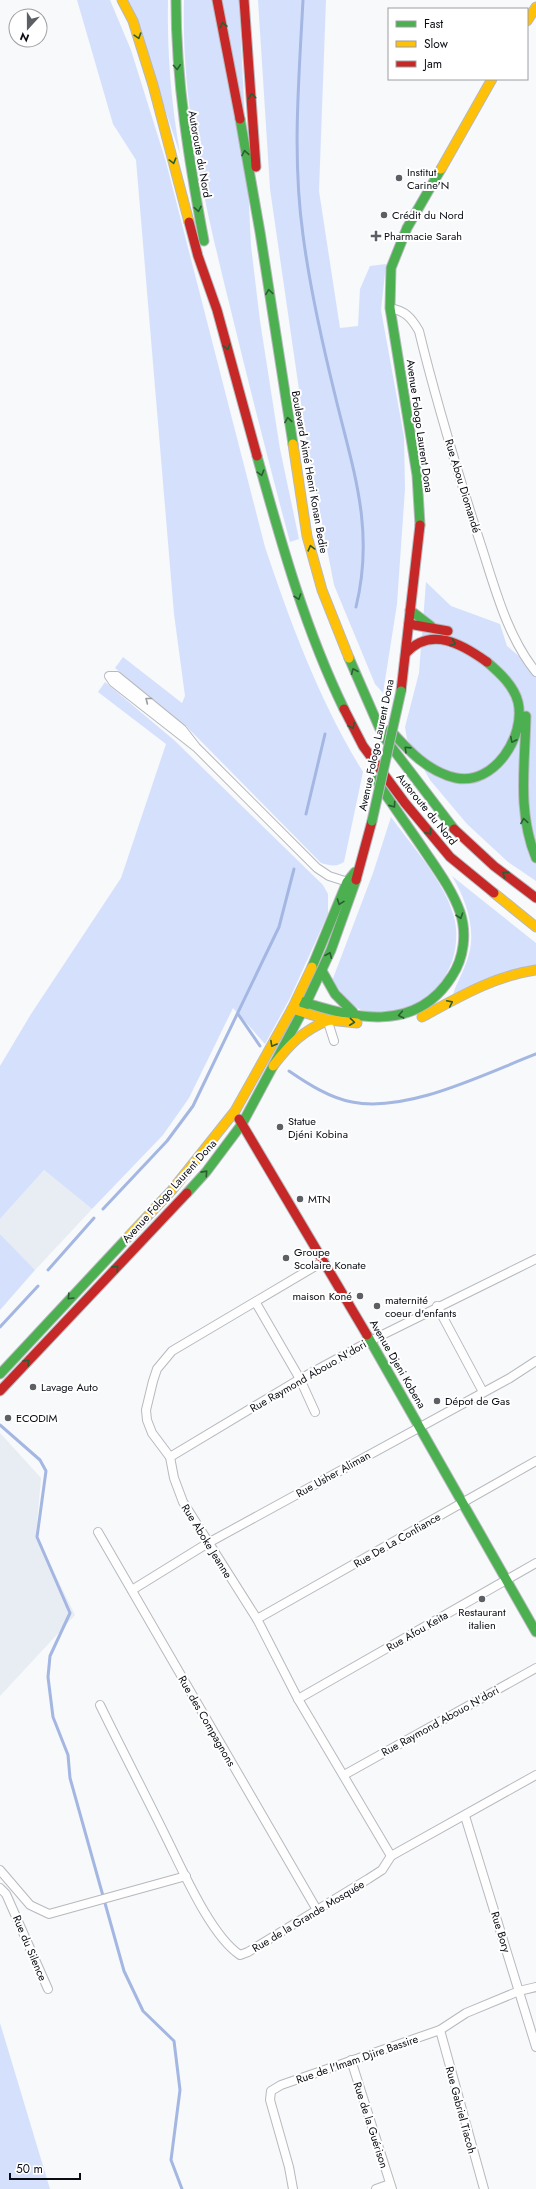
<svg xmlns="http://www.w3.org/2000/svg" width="536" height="2189" viewBox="0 0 536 2189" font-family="Jost,sans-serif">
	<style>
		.built { fill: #e8ecf3 }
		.green { fill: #d5e1fc }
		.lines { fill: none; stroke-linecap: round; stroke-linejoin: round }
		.stream { stroke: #a4b6e2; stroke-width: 3 }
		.street-casing { stroke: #b7b9be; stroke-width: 10 }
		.fast-casing { stroke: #b7b9be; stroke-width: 11 }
		.slow-casing { stroke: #b7b9be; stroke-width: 11 }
		.jam-casing { stroke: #b7b9be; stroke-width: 11 }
		.street { stroke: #fefefe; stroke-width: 8 }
		.fast { stroke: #4caf50; stroke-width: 9 }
		.slow { stroke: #ffc107; stroke-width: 9 }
		.jam { stroke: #c62828; stroke-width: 9 }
		.fast-bridge-casing { stroke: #b7b9be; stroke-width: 11; stroke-linecap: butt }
		.fast-bridge { stroke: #4caf50; stroke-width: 9 }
		.oneway { stroke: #2a5e32 }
		.oneway2 { stroke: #9c9da0 }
		.poi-dot { fill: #5c5f64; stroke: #fff; stroke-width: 1.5 }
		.labels { text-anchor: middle; stroke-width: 4; stroke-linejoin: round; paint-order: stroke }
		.street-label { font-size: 11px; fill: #090c13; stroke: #fff }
		.poi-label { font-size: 11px; fill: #090c13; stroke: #fff; text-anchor: start }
	</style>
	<rect width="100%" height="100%" fill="#f7f9fb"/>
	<!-- built -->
	<g class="built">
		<path d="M44,1170L92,1209L35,1270L0,1234V1219Z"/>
		<path d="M0,1433L41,1478L36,1535L75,1615L0,1696Z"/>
	</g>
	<!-- green -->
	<g class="green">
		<path d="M77,0H110L131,50L166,162L265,547C291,625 320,702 363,772L344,862C336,867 331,866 321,863L185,725L115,668L123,657L182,703L185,696L174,614L136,160L113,124Z"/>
		<path d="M126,0H168C167,54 171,101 180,154L143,43Z"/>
		<path d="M184,0H239L251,246L260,321L280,449L299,539L290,542C270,468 251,393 233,319C207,214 181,109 184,0Z"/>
		<path d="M258,0H326L319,191L340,328L358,326L360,289L370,266L386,264L381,310L404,437L405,489L397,604L383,693L375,684L334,585L307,445L270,189Z"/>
		<path d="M426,582L451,606L500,624L507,646L533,668L536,676V881L508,862L467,824L430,780L407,739L405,727L419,673Z"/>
		<path d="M105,682L174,740L323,885L328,894V914L290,998L265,1044L233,1008L189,1098L163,1135L92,1209L44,1170L0,1219V1066L31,1014L121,878L166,744L98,692Z"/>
		<path d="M391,817C412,846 445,882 454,917C466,964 430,1016 380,1012C374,1011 365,1012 359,1009C348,1002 340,991 332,981L373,873Z"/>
		<path d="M452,876L536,943V965L453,994C458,980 467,965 470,950C475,925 465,898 452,876Z"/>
		<path d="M0,1234L35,1270L0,1310Z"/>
		<path d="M0,2023L50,2189H0Z"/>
	</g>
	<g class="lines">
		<!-- stream -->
		<g class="stream">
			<path d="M303,0C299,78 292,157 303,235C310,289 322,342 335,395C353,470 375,529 356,607"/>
			<path d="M306,814L325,734"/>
			<path d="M238,1014L260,1046"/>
			<path d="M289,1071C308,1084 330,1098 352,1102C408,1113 484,1074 536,1054"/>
			<path d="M103,1209L167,1141L193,1106L279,927L294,869"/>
			<path d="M48,1270L94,1218"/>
			<path d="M0,1327L38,1286"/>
			<path d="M0,1425L40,1460L46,1471L37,1537L70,1613L50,1656L48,1677L53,1717L68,1755L70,1778L124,1971L143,2011L174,2041L180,2090L171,2160L182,2189"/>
		</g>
		<!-- street casing -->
		<g class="street-casing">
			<g id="street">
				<path d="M390,308C405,311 411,317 419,331C436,401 457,470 479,539C494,584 506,635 536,672"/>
				<path d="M196,747L113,682L109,676H117L182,729L196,747L317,868L329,876L351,883"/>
				<path d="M327,1019L334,1041"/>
				<path d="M324,1261L172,1351L157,1369L153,1381L146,1410L147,1420L152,1433L170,1457L174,1478L183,1502L257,1619L298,1699L391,1856"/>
				<path d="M256,1303L300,1379L315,1412"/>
				<path d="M437,1306L483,1392"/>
				<path d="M170,1457L300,1379L370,1341L536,1259"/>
				<path d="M98,1532L317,1910"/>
				<path d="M132,1590L208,1543L510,1378L536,1361"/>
				<path d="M257,1619L536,1461"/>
				<path d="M298,1699L536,1563"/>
				<path d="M100,1705C122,1750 145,1794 167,1839C183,1871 211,1936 240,1955L248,1952L368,1879L382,1870L391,1856L536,1775"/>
				<path d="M344,1775L536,1668"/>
				<path d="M465,1816L536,2047"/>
				<path d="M0,1870L30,1905L49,1914L186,1876"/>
				<path d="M0,1888L6,1894L48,1989"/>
				<path d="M440,2030L484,2189"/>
				<path d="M351,2060L392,2189"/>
				<path d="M293,2189L289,2167L270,2100L271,2091L281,2085L440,2030L466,2013L519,1991L536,1987"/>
				<path d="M376,2189L390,2184"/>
			</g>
		</g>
		<!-- fast casing -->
		<g class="fast-casing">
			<g id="fast">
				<path d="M176,0C176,82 189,161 204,241"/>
				<path d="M240,119L260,232L293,444"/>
				<path d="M257,456C281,542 305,629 344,709"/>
				<path d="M420,525L417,475L390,308L391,268L407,228L441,169"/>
				<path d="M410,610L431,626"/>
				<path d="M349,658L383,736L454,829"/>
				<path d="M526,716C525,765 517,812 536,858"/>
				<path d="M390,730C408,750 428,772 456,778C494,786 526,736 518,702C514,686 500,673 487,662"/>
				<path d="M312,967L347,882L355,872"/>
				<path d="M322,971L335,994L353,1012"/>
				<path d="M297,1000C353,1018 415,1035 452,976C464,958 467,933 460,912C452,889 436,868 422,847C407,825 391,803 376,780"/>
				<path d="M187,1193L206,1172L242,1124L302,1012L331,950L356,880"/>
				<path d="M367,1335L536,1632"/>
				<path d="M0,1374L127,1238"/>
			</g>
		</g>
		<!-- slow casing -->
		<g class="slow-casing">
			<g id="slow">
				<path d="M122,0L133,21L153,85L189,222"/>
				<path d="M527,21L536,7"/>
				<path d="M441,169L492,79"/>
				<path d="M293,444L307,536L322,590L349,658"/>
				<path d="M494,893L536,927"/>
				<path d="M292,1009L329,1020L357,1023"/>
				<path d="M422,1017C459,997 494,976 536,970"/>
				<path d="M273,1066C289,1045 303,1030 329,1020"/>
				<path d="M127,1238L172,1190L235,1111L292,1009L312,967"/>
			</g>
		</g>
		<!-- jam casing -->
		<g class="jam-casing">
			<g id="jam">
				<path d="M217,0L240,119"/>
				<path d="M244,0L256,167"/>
				<path d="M189,222L198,256L217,310L257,456"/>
				<path d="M409,624L448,631"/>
				<path d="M406,653C431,626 462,644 487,662"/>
				<path d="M401,691L420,525"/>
				<path d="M344,709L363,746L405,803L450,857L494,893"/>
				<path d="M454,829L494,866L536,898"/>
				<path d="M356,880L372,821"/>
				<path d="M239,1119L367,1335"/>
				<path d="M0,1391L187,1193"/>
			</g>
		</g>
		<!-- street -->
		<use href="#street" class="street"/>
		<!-- fast -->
		<use href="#fast" class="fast"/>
		<!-- slow -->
		<use href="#slow" class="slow"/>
		<!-- jam -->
		<use href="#jam" class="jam"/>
		<!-- fast-bridge casing -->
		<g class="fast-bridge-casing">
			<path id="fast-bridge" d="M372,821L401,691"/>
		</g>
		<!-- fast-bridge -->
		<use href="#fast-bridge" class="fast-bridge"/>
	</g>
	<!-- one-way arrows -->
	<defs><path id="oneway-chevron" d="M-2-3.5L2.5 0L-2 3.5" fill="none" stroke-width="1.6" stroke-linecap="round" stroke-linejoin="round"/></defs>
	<g class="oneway">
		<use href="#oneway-chevron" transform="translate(223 25) rotate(-103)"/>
		<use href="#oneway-chevron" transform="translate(138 36) rotate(73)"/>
		<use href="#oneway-chevron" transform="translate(177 67) rotate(86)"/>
		<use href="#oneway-chevron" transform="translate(252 96) rotate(-95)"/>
		<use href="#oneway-chevron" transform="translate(245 153) rotate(-100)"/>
		<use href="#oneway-chevron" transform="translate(173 161) rotate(75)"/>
		<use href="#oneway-chevron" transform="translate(198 209) rotate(79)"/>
		<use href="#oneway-chevron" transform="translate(269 292) rotate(-98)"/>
		<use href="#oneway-chevron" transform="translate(227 347) rotate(75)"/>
		<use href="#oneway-chevron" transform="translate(288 420) rotate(-99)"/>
		<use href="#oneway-chevron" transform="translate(261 473) rotate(74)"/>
		<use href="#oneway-chevron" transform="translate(311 548) rotate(-105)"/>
		<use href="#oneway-chevron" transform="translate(298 597) rotate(71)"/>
		<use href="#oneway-chevron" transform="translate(453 643) rotate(21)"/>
		<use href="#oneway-chevron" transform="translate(354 671) rotate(-113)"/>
		<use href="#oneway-chevron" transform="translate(352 726) rotate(64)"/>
		<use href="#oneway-chevron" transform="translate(513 740) rotate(117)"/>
		<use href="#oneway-chevron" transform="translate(407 749) rotate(-136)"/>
		<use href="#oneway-chevron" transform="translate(393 805) rotate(55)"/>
		<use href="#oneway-chevron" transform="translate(524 821) rotate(-99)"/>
		<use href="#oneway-chevron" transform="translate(429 832) rotate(51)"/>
		<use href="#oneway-chevron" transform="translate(505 874) rotate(-143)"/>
		<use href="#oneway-chevron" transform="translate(340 902) rotate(110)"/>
		<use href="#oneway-chevron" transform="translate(460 916) rotate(71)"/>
		<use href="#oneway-chevron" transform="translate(329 955) rotate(-67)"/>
		<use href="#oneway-chevron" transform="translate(450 1003) rotate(-26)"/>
		<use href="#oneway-chevron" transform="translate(401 1015) rotate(169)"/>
		<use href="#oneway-chevron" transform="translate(352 1022) rotate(6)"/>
		<use href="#oneway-chevron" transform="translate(273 1044) rotate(119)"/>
		<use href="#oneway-chevron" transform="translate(205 1173) rotate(-48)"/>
		<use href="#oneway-chevron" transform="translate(116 1268) rotate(-47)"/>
		<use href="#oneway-chevron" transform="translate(70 1297) rotate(134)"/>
		<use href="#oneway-chevron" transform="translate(27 1362) rotate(-47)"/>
	</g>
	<use class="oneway2" href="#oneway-chevron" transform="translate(148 700) rotate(-142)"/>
	<!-- markers -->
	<g class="poi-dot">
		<circle cx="399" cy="178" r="4"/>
		<circle cx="384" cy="215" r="4"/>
		<path d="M374 230h4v4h4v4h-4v4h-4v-4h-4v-4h4z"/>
		<circle cx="280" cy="1127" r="4"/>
		<circle cx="300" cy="1199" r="4"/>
		<circle cx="286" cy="1258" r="4"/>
		<circle cx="360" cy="1296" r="4"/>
		<circle cx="377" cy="1306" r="4"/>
		<circle cx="33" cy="1387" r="4"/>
		<circle cx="437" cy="1401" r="4"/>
		<circle cx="8" cy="1418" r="4"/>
		<circle cx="482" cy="1599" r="4"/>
	</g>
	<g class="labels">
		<!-- street labels -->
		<g class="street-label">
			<text transform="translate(200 154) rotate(80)" y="4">Autoroute du Nord</text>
			<text transform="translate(420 426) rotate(82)" y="4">Avenue Fologo Laurent Dona</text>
			<text transform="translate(310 472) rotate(80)" y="4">Boulevard Aimé Henri Konan Bedie</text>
			<text transform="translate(463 486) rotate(73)" y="4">Rue Abou Diomandé</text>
			<text transform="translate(376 745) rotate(-78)" y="4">Avenue Fologo Laurent Dona</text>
			<text transform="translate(427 809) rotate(51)" y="4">Autoroute du Nord</text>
			<text transform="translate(169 1191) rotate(-48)" y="4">Avenue Fologo Laurent Dona</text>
			<text transform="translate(398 1364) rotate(60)" y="4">Avenue Djeni Kobena</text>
			<text transform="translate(308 1376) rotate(-30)" y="4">Rue Raymond Abouo N'dori</text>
			<text transform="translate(333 1474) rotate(-29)" y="4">Rue Usher Aliman</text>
			<text transform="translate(397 1540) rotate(-30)" y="4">Rue De La Confiance</text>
			<text transform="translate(207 1541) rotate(58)" y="4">Rue Aboke Jeanne</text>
			<text transform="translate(417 1631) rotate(-30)" y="4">Rue Afou Keita</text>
			<text transform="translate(207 1721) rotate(60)" y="4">Rue des Compagnons</text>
			<text transform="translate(440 1721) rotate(-29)" y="4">Rue Raymond Abouo N'dori</text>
			<text transform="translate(308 1916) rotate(-31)" y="4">Rue de la Grande Mosquée</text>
			<text transform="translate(501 1932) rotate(73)" y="4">Rue Bory</text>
			<text transform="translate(30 1948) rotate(67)" y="4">Rue du Silence</text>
			<text transform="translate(357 2059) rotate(-19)" y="4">Rue de l'Imam Djire Bassire</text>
			<text transform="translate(461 2110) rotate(75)" y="4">Rue Gabriel Tiacoh</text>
			<text transform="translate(371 2125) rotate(72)" y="4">Rue de la Guérison</text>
		</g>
		<!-- poi labels -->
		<g class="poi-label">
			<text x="407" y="176">Institut<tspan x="407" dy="13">Carine'N</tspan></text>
			<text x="392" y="219">Crédit du Nord</text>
			<text x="384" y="240">Pharmacie Sarah</text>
			<text x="288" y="1125">Statue<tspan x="288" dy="13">Djéni Kobina</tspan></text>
			<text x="308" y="1203">MTN</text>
			<text x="294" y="1256">Groupe<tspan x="294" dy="13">Scolaire Konate</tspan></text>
			<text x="352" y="1300" text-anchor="end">maison Koné</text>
			<text x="385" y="1304">maternité<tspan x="385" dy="13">coeur d'enfants</tspan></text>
			<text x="41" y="1391">Lavage Auto</text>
			<text x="445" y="1405">Dépot de Gas</text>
			<text x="16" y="1422">ECODIM</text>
			<text x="482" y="1616" text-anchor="middle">Restaurant<tspan x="482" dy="13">italien</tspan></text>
		</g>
	</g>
	<!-- legend -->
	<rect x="388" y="8" width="140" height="72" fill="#ffffff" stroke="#9d9ea1"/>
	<rect x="396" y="21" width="20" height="6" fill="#4caf50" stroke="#9d9ea1"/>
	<text x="424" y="28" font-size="12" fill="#090c13">Fast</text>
	<rect x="396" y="41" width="20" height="6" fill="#ffc107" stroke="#9d9ea1"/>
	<text x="424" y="48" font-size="12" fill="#090c13">Slow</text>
	<rect x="396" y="61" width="20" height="6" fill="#c62828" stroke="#9d9ea1"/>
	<text x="424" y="68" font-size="12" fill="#090c13">Jam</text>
	<!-- north arrow -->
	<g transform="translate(28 28) rotate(201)"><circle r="19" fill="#ffffff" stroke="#9d9ea1"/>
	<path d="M0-3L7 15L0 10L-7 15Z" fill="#5c5f64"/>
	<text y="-6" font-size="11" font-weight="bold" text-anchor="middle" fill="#090c13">N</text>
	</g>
	<!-- scale -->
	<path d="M10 2173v6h70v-6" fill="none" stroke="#090c13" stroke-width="2"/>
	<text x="16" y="2173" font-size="12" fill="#090c13" stroke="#ffffff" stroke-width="3" paint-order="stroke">50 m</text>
</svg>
